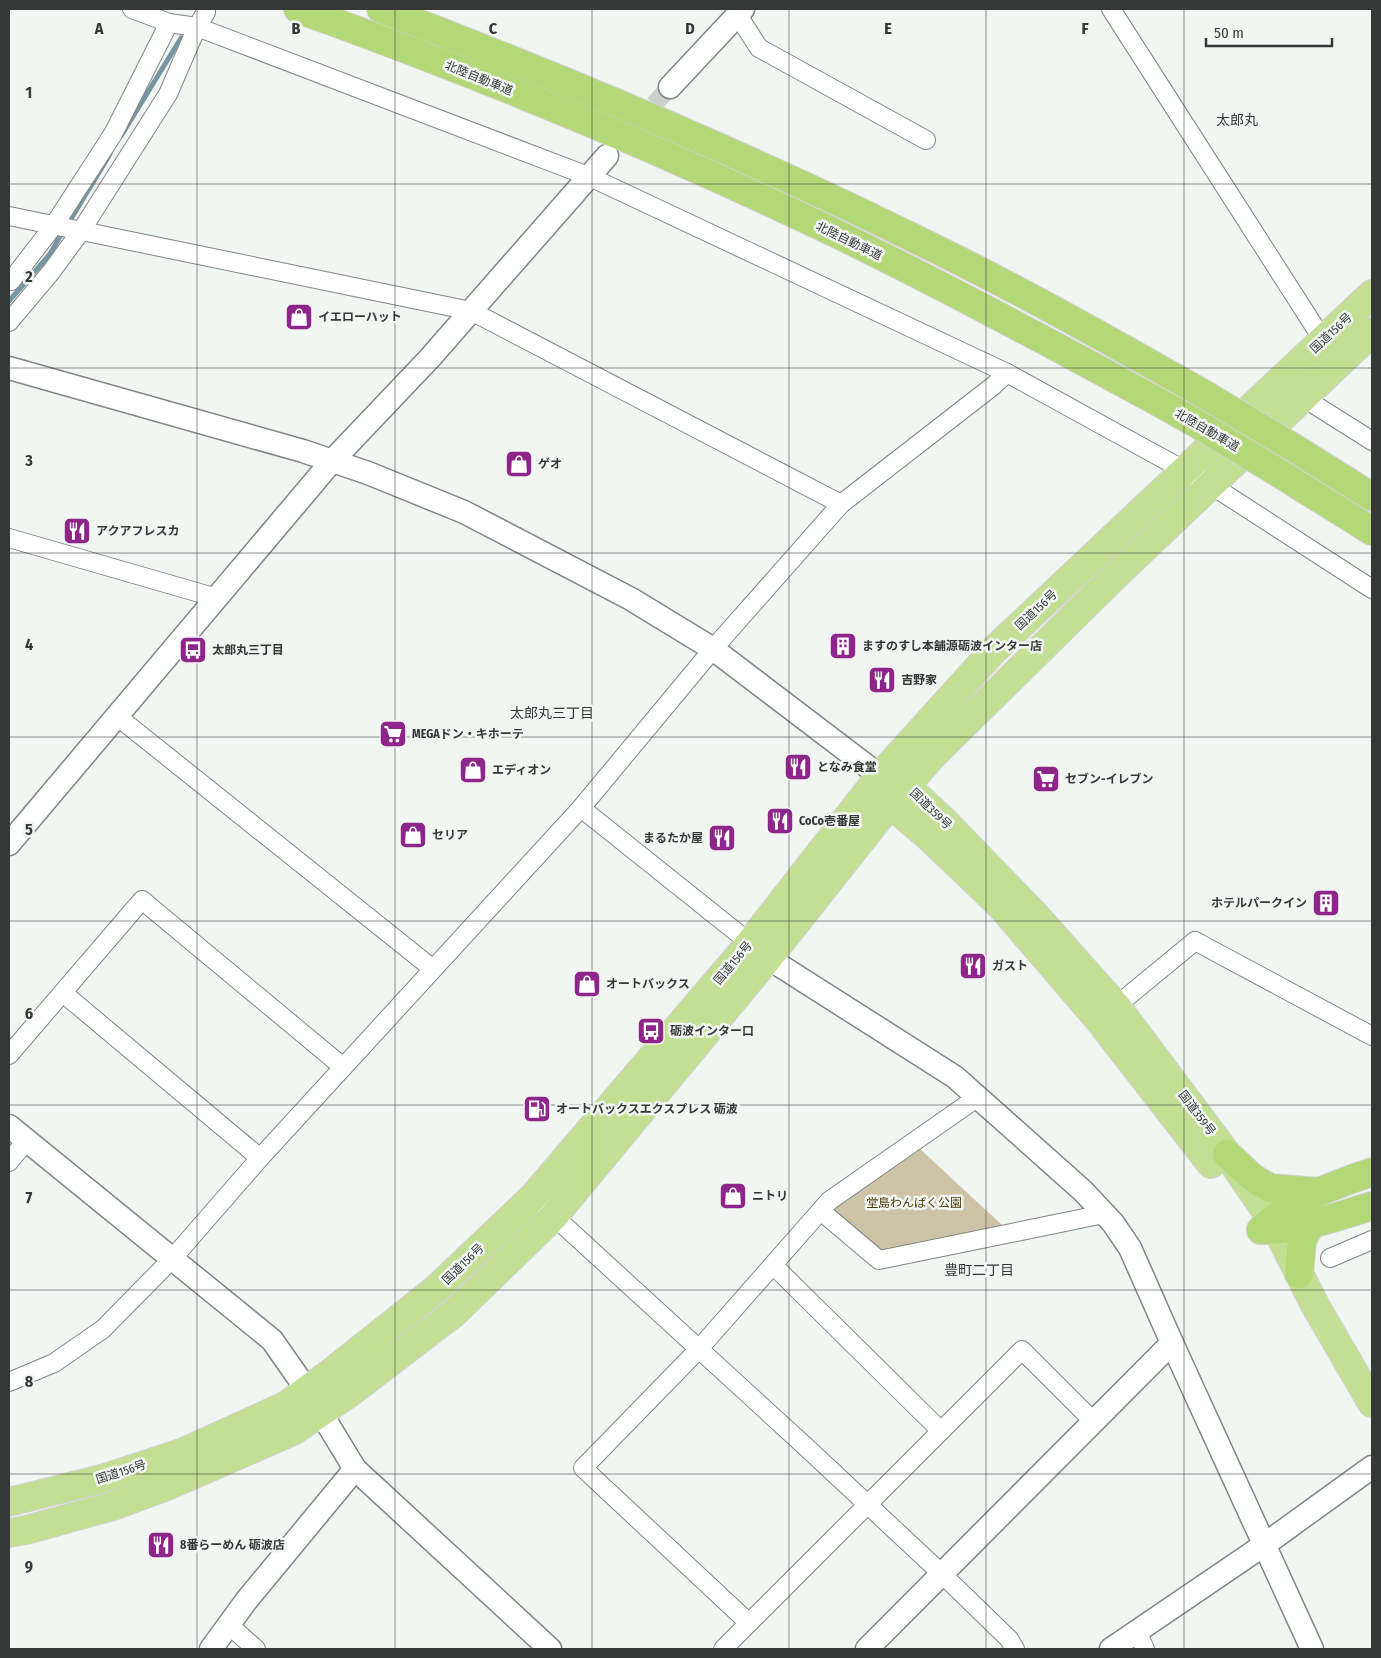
<svg xmlns="http://www.w3.org/2000/svg" width="1381" height="1658" viewBox="0 0 1381 1658" font-family="'Fira Sans Condensed','Noto Sans JP',sans-serif">
	<style>
		.green { fill: #cdc4a8 }
		.lines { fill: none; stroke-linecap: round; stroke-linejoin: round }
		.stream { stroke: #7696a4; stroke-width: 5 }
		.minor-tunnel { stroke: #ccd0cd; stroke-width: 18; stroke-dasharray: 18 9; stroke-linecap: butt }
		.minor-casing { stroke: #818583; stroke-width: 20 }
		.tertiary-casing { stroke: #818583; stroke-width: 25 }
		.trunk-casing { stroke: #d3d3d3; stroke-width: 30 }
		.motorway-casing { stroke: #d3d3d3; stroke-width: 30 }
		.minor { stroke: #fff; stroke-width: 18 }
		.tertiary { stroke: #fff; stroke-width: 22 }
		.trunk { stroke: #c3df93; stroke-width: 28 }
		.motorway { stroke: #b4d778; stroke-width: 28 }
		.motorway-bridge-casing { stroke: #d3d3d3; stroke-width: 30; stroke-linecap: butt }
		.motorway-bridge { stroke: #b4d778; stroke-width: 28 }
		.grid { fill: none; stroke: #363837; stroke-width: 1; stroke-opacity: 0.55 }
		.labels { text-anchor: middle; stroke-width: 5; stroke-linejoin: round; paint-order: stroke }
		.street-label { font-size: 12px; fill: #363837; stroke: #f2f6f3 }
		.poi-label { font-size: 12px; font-weight: bold; fill: #363837; stroke: #f2f6f3; text-anchor: start }
		.park-label { font-size: 12px; fill: #493b07; stroke: #f2f6f3 }
		.neighbourhood-label { font-size: 14px; fill: #363837; stroke: #f2f6f3 }
		.grid-label { font-size: 16px; text-anchor: middle; font-weight: bold; fill: #363837; stroke: #f2f6f3; stroke-width: 5; stroke-linejoin: round; paint-order: stroke }
	</style>
	<rect width="100%" height="100%" fill="#f2f6f3"/>
	<!-- green -->
	<path class="green" d="M919,1148L1003,1226L880,1256L827,1210Z"/>
	<g class="lines">
		<!-- stream -->
		<g class="stream">
			<path d="M121,136L181,38"/>
			<path d="M68,224L110,154"/>
			<path d="M9,301L50,254L63,231"/>
		</g>
		<!-- minor-tunnel -->
		<path class="minor-tunnel" d="M617,144L670,87"/>
		<!-- minor casing -->
		<g class="minor-casing">
			<g id="minor">
				<path d="M1111,9L1323,340L1339,363"/>
				<path d="M737,14L759,48L926,140"/>
				<path d="M9,216L471,311L841,504"/>
				<path d="M11,281L54,225L113,134L169,23"/>
				<path d="M9,322L51,272L81,231L168,94L197,27L206,12"/>
				<path d="M1007,373L1211,485L1372,589"/>
				<path d="M1304,398L1372,441"/>
				<path d="M9,538L217,598"/>
				<path d="M118,717L433,969"/>
				<path d="M581,808L750,943"/>
				<path d="M63,993L260,1158"/>
				<path d="M1116,1006L1195,941L1372,1036"/>
				<path d="M9,1055L142,900L343,1067"/>
				<path d="M9,1162L26,1141"/>
				<path d="M546,1209L806,1447L942,1574L1009,1639L1015,1649"/>
				<path d="M821,1211L879,1260L1104,1214"/>
				<path d="M1330,1258L1372,1240"/>
				<path d="M773,1265L941,1431"/>
				<path d="M9,1382L54,1363L103,1329L172,1259L260,1158L581,808L713,649L841,504L993,386L1007,373L588,176L197,27L169,23L132,9"/>
				<path d="M749,1623L583,1468L698,1350L829,1201L978,1097"/>
				<path d="M229,1625L256,1649"/>
				<path d="M1137,1631L1145,1649"/>
				<path d="M723,1649L1022,1350L1093,1421"/>
			</g>
		</g>
		<!-- tertiary casing -->
		<g class="tertiary-casing">
			<g id="tertiary">
				<path d="M670,87L743,9"/>
				<path d="M9,368L303,451L368,473L464,512L631,599L713,649L880,776"/>
				<path d="M9,844L332,461L429,359L607,156"/>
				<path d="M768,958L955,1077L1083,1191L1113,1223L1130,1248L1172,1343L1312,1649"/>
				<path d="M9,1126L272,1340L307,1390L355,1469L246,1601L211,1649"/>
				<path d="M355,1469L550,1649"/>
				<path d="M867,1649L1172,1343"/>
				<path d="M1111,1649L1264,1545L1372,1467"/>
			</g>
		</g>
		<!-- trunk casing -->
		<g class="trunk-casing">
			<g id="trunk">
				<path d="M890,780L906,786L943,820L1035,915L1116,1006L1227,1154L1272,1220L1316,1307L1372,1403"/>
				<path d="M884,787L890,804L928,836L1002,907L1099,1020L1211,1164"/>
				<path d="M9,1502L105,1478L184,1452L285,1406L333,1371L435,1290L533,1197L750,943L880,776L994,650L1372,294"/>
				<path d="M9,1533L26,1530L113,1506L167,1486L293,1431L348,1394L454,1313L553,1217L768,958L890,804L932,756L1121,570L1372,332"/>
			</g>
		</g>
		<!-- motorway casing -->
		<g class="motorway-casing">
			<g id="motorway">
				<path d="M298,9C479,74 658,148 831,231C953,290 1071,354 1189,419"/>
				<path d="M381,9C579,84 773,167 962,262C1045,304 1126,350 1207,396"/>
				<path d="M1294,448L1372,497"/>
				<path d="M1274,470L1372,531"/>
				<path d="M1227,1154L1253,1178L1270,1188L1319,1192"/>
				<path d="M1261,1230C1291,1201 1333,1185 1372,1172"/>
				<path d="M1261,1230C1300,1231 1335,1217 1372,1206"/>
				<path d="M1299,1274L1302,1241L1310,1225"/>
			</g>
		</g>
		<!-- minor -->
		<use href="#minor" class="minor"/>
		<!-- tertiary -->
		<use href="#tertiary" class="tertiary"/>
		<!-- trunk -->
		<use href="#trunk" class="trunk"/>
		<!-- motorway -->
		<use href="#motorway" class="motorway"/>
		<!-- motorway-bridge casing -->
		<g class="motorway-bridge-casing">
			<g id="motorway-bridge">
				<path d="M1207,396L1294,448"/>
				<path d="M1189,419L1274,470"/>
			</g>
		</g>
		<!-- motorway-bridge -->
		<use href="#motorway-bridge" class="motorway-bridge"/>
	</g>
	<!-- grid -->
	<path class="grid" d="M197,9V1649M395,9V1649M592,9V1649M789,9V1649M986,9V1649M1184,9V1649M9,184H1372M9,368H1372M9,553H1372M9,737H1372M9,921H1372M9,1105H1372M9,1290H1372M9,1474H1372"/>
	<!-- icons -->
	<defs>
		<g id="shop-square" transform="scale(1.4375)"><rect x="-9" y="-9" width="18" height="18" rx="4" fill="#8e258a" stroke="#f2f6f3"/><path d="M-5-2.5h2.3a2.7 3.5 0 0 1 5.4 0H5L5.5 6h-11ZM-1.5-2.5h3a1.5 2.3 0 0 0-3 0Z" fill="#fff"/></g>
		<g id="restaurant-square" transform="scale(1.4375)"><rect x="-9" y="-9" width="18" height="18" rx="4" fill="#8e258a" stroke="#f2f6f3"/><path d="M-5-6h1v4h1v-4h1v4h1v-4h1v5L-1.5 .5V6h-2V.5L-5-1ZM5-6V6H3V1.5H1.5Q1.5-4 5-6Z" fill="#fff"/></g>
		<g id="building-square" transform="scale(1.4375)"><rect x="-9" y="-9" width="18" height="18" rx="4" fill="#8e258a" stroke="#f2f6f3"/><path d="M-4-6H4V6H1V3H-1V6H-4ZM-2.5-4.3h1.7v1.8h-1.7ZM.8-4.3h1.7v1.8H.8ZM-2.5-1h1.7V.8h-1.7ZM.8-1h1.7V.8H.8Z" fill="#fff"/></g>
		<g id="bus-square" transform="scale(1.4375)"><rect x="-9" y="-9" width="18" height="18" rx="4" fill="#8e258a" stroke="#f2f6f3"/><path d="M-5-6H5V4H4V6H2V4H-2V6H-4V4H-5ZM-3.5-4V0h7V-4ZM-3.5 1.2v1.5H-2V1.2ZM2 1.2v1.5H3.5V1.2Z" fill="#fff"/></g>
		<g id="supermarket-square" transform="scale(1.4375)"><rect x="-9" y="-9" width="18" height="18" rx="4" fill="#8e258a" stroke="#f2f6f3"/><path d="M-6-5.5h2.5l.6 2H6L4.5 2H-2.5L-4.4-4H-6ZM-1.5 3.2a1.3 1.3 0 1 0 .1 0ZM3 3.2a1.3 1.3 0 1 0 .1 0Z" fill="#fff"/></g>
		<g id="fuel-square" transform="scale(1.4375)"><rect x="-9" y="-9" width="18" height="18" rx="4" fill="#8e258a" stroke="#f2f6f3"/><path d="M-5.5-6h7V0h2V4h1.3V-2.5L3-4.5l.8-.8L6-3V5H2.5V1h-1V6h-7ZM-4.2-4.7v3.2H.2V-4.7Z" fill="#fff"/></g>
	</defs>
	<g fill-rule="evenodd">
		<use href="#shop-square" x="299" y="317"/>
		<use href="#shop-square" x="519" y="464"/>
		<use href="#restaurant-square" x="77" y="531"/>
		<use href="#building-square" x="843" y="646"/>
		<use href="#bus-square" x="193" y="650"/>
		<use href="#restaurant-square" x="882" y="680"/>
		<use href="#supermarket-square" x="393" y="734"/>
		<use href="#restaurant-square" x="798" y="767"/>
		<use href="#shop-square" x="473" y="770"/>
		<use href="#supermarket-square" x="1046" y="779"/>
		<use href="#restaurant-square" x="780" y="821"/>
		<use href="#shop-square" x="413" y="835"/>
		<use href="#restaurant-square" x="722" y="838"/>
		<use href="#building-square" x="1326" y="903"/>
		<use href="#restaurant-square" x="973" y="966"/>
		<use href="#shop-square" x="587" y="984"/>
		<use href="#bus-square" x="651" y="1031"/>
		<use href="#fuel-square" x="537" y="1109"/>
		<use href="#shop-square" x="733" y="1196"/>
		<use href="#restaurant-square" x="161" y="1545"/>
	</g>
	<g class="labels">
		<!-- street labels -->
		<g class="street-label">
			<text transform="translate(479 78) rotate(22)" y="4">北陸自動車道</text>
			<text transform="translate(849 241) rotate(26)" y="4">北陸自動車道</text>
			<text transform="translate(1331 333) rotate(-43)" y="4">国道156号</text>
			<text transform="translate(1207 430) rotate(30)" y="4">北陸自動車道</text>
			<text transform="translate(1036 610) rotate(-43)" y="4">国道156号</text>
			<text transform="translate(931 809) rotate(44)" y="4">国道359号</text>
			<text transform="translate(733 963) rotate(-50)" y="4">国道156号</text>
			<text transform="translate(1197 1113) rotate(53)" y="4">国道359号</text>
			<text transform="translate(463 1264) rotate(-44)" y="4">国道156号</text>
			<text transform="translate(121 1472) rotate(-18)" y="4">国道156号</text>
		</g>
		<!-- poi labels -->
		<g class="poi-label">
			<text x="318" y="321">イエローハット</text>
			<text x="538" y="468">ゲオ</text>
			<text x="96" y="535">アクアフレスカ</text>
			<text x="862" y="650">ますのすし本舗源砺波インター店</text>
			<text x="212" y="654">太郎丸三丁目</text>
			<text x="901" y="684">吉野家</text>
			<text x="412" y="738">MEGAドン・キホーテ</text>
			<text x="817" y="771">となみ食堂</text>
			<text x="492" y="774">エディオン</text>
			<text x="1065" y="783">セブン-イレブン</text>
			<text x="799" y="825">CoCo壱番屋</text>
			<text x="432" y="839">セリア</text>
			<text x="703" y="842" text-anchor="end">まるたか屋</text>
			<text x="1307" y="907" text-anchor="end">ホテルパークイン</text>
			<text x="992" y="970">ガスト</text>
			<text x="606" y="988">オートバックス</text>
			<text x="670" y="1035">砺波インター口</text>
			<text x="556" y="1113">オートバックスエクスプレス 砺波</text>
			<text x="752" y="1200">ニトリ</text>
			<text x="180" y="1549">8番らーめん 砺波店</text>
		</g>
		<!-- park labels -->
		<g class="park-label">
			<text x="914" y="1207">堂島わんぱく公園</text>
		</g>
		<!-- neighbourhood labels -->
		<g class="neighbourhood-label">
			<text x="1237" y="125">太郎丸</text>
			<text x="552" y="718">太郎丸三丁目</text>
			<text x="979" y="1275">豊町二丁目</text>
		</g>
	</g>
	<g class="grid-label">
		<text x="99" y="34">A</text>
		<text x="296" y="34">B</text>
		<text x="493" y="34">C</text>
		<text x="690" y="34">D</text>
		<text x="888" y="34">E</text>
		<text x="1085" y="34">F</text>
		<text x="29" y="98">1</text>
		<text x="29" y="282">2</text>
		<text x="29" y="466">3</text>
		<text x="29" y="650">4</text>
		<text x="29" y="835">5</text>
		<text x="29" y="1019">6</text>
		<text x="29" y="1203">7</text>
		<text x="29" y="1387">8</text>
		<text x="29" y="1572">9</text>
	</g>
	<!-- border -->
	<rect width="1381" height="1658" fill="none" stroke="#363837" stroke-width="20"/>
	<!-- scale -->
	<path d="M1206 38v8h126v-8" fill="none" stroke="#363837" stroke-width="2.5"/>
	<text x="1214" y="38" font-size="15" fill="#363837" stroke="#f2f6f3" stroke-width="4" paint-order="stroke">50 m</text>
</svg>
